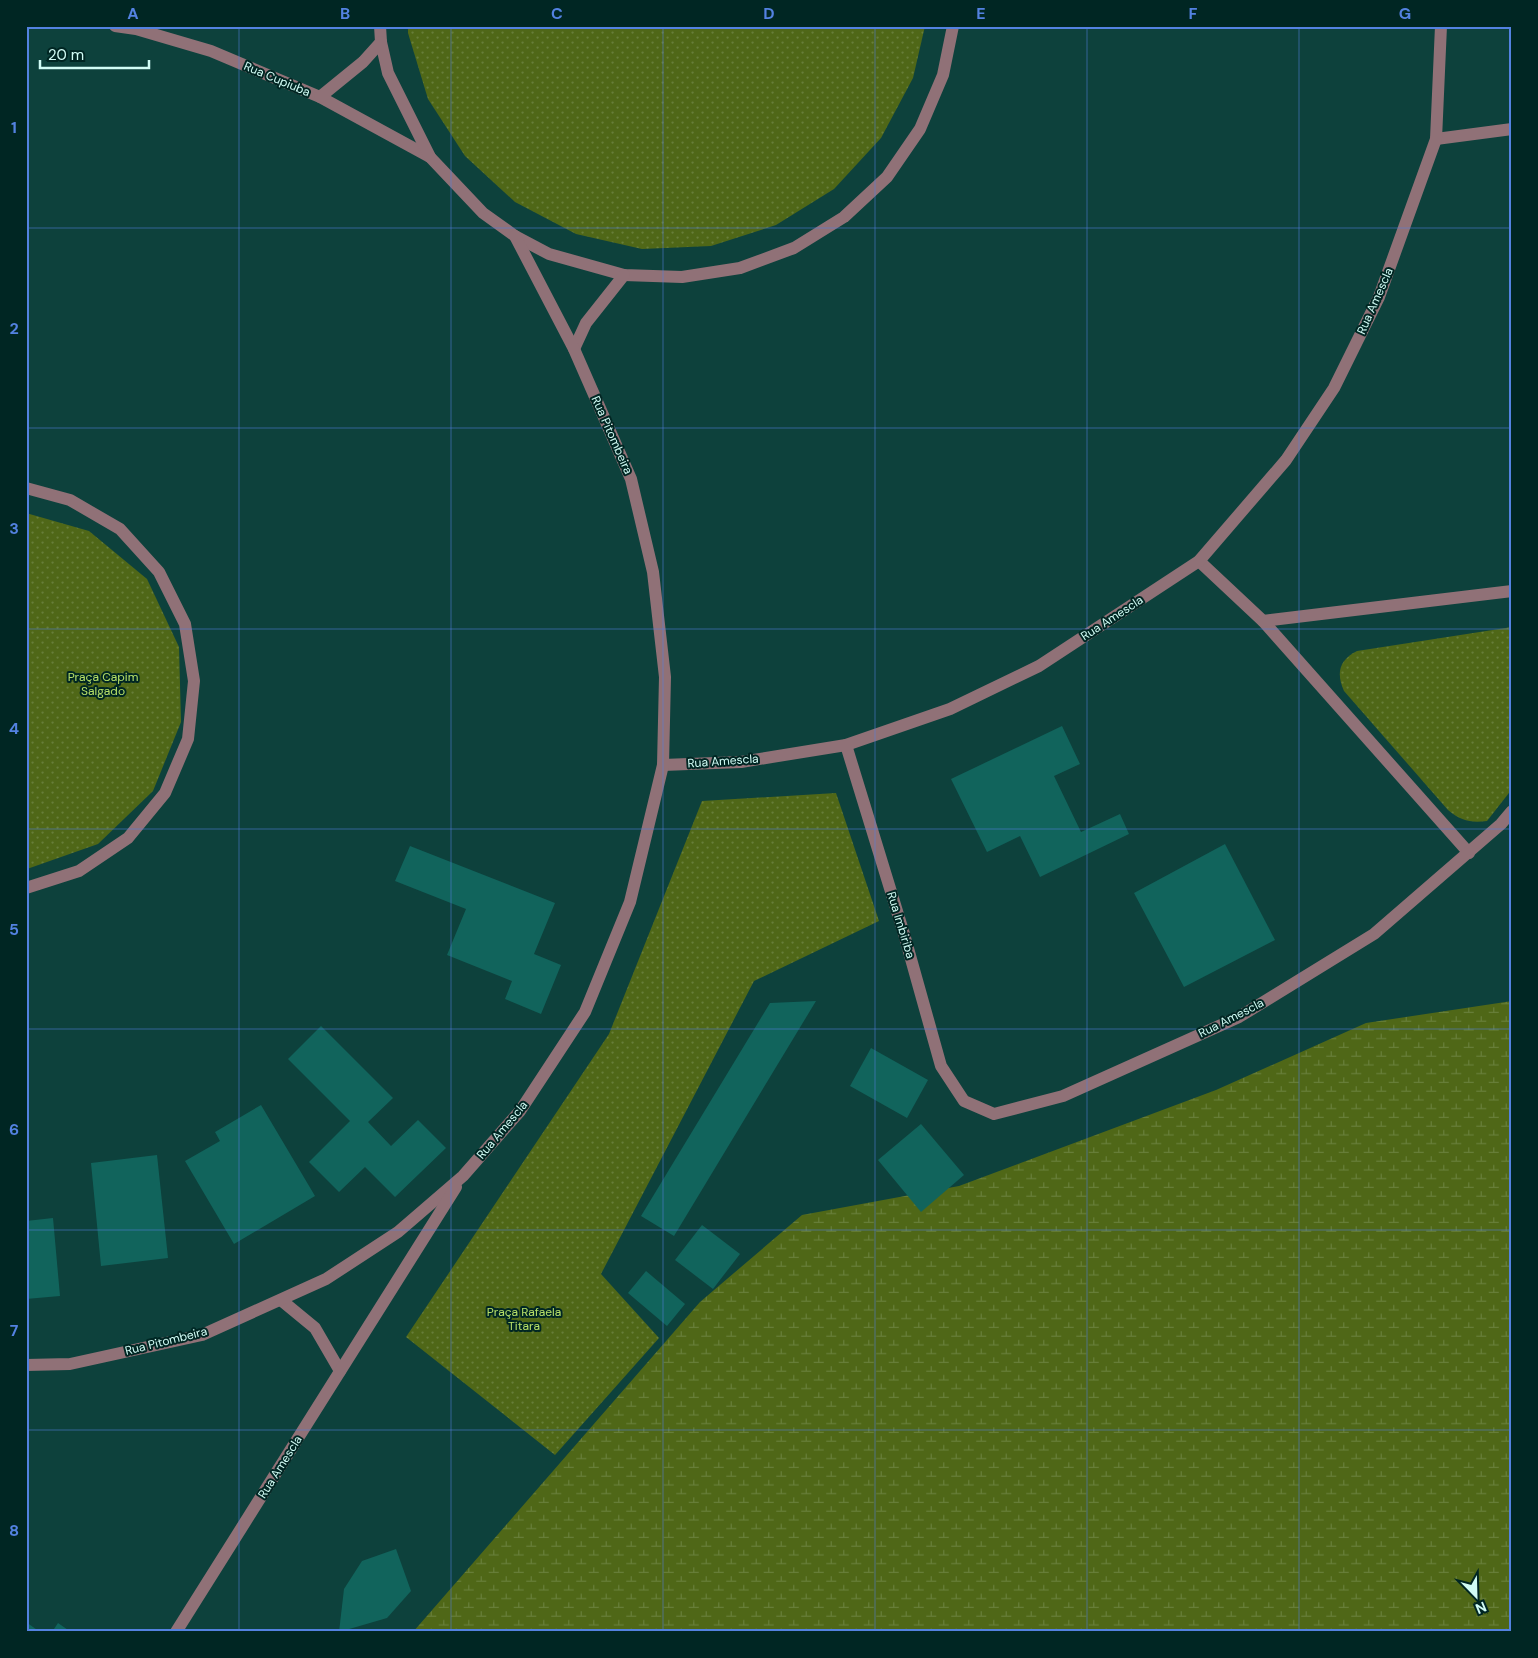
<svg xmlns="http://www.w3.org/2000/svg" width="1538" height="1658" viewBox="0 0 1538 1658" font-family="'DM Sans',sans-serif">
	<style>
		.wetland { fill: url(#wetland-marsh) }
		.park { fill: url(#park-dots) }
		.building { fill: #11645c }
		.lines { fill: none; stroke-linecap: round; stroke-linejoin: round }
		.minor { stroke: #907177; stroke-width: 12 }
		.grid { fill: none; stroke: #5382e1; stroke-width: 1; stroke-opacity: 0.55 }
		.labels { text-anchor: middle; stroke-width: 4; stroke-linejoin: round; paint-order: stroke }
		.street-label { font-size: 12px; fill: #d1fcf5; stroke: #002623 }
		.park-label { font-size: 12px; fill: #b7e068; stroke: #002623 }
		.neatline { fill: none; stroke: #5382e1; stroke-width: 2 }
		.grid-label { font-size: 16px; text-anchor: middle; font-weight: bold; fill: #5382e1 }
	</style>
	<defs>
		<pattern id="wetland-marsh" width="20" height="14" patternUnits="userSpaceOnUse" patternTransform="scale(1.25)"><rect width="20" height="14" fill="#4f6717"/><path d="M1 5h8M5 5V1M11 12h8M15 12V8" fill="none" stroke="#677e39"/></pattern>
		<pattern id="park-dots" width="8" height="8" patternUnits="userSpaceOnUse" patternTransform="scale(1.25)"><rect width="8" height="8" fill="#4f6717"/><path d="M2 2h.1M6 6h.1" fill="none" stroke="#677e39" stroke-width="1.8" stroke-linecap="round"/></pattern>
	</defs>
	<rect width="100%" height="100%" fill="#0d413c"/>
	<!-- wetland -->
	<path class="wetland" d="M1512,1001V1632H413L700,1302L802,1215L959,1186L1216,1090L1366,1023Z"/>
	<!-- park -->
	<g class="park">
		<path d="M408,26H925L913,78L881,138L834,189L776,225L711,246L642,249L576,234L515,202L465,156L428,99L408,33Z"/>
		<path d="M26,513L89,531L147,579L179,647L181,722L153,791L98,844L27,869Z"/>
		<path d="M1512,627V789L1487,821C1471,823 1461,821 1448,810L1344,691C1336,673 1339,660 1357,651Z"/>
		<path d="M836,793L879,921L754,981L601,1274L659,1338L555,1455L406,1337L609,1034L702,801Z"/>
	</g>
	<!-- building -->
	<g class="building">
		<path d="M1062,726L1080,764L1054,776L1081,832L1120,814L1129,834L1040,877L1020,836L987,852L951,779Z"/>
		<path d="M1225,844L1275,940L1184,987L1134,893Z"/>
		<path d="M410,846L555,903L534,954L561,965L541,1014L505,999L512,981L447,955L466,909L395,881Z"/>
		<path d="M816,1001L674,1236L641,1216L770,1003Z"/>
		<path d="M321,1026L393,1098L368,1122L391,1146L418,1120L446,1148L395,1197L365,1167L339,1192L309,1162L350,1121L288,1059Z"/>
		<path d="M871,1048L928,1080L907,1118L850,1086Z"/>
		<path d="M261,1105L315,1196L234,1244L185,1161L220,1141L215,1132Z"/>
		<path d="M921,1124L964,1175L921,1212L878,1160Z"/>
		<path d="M157,1155L168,1258L101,1266L91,1163Z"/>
		<path d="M53,1218L60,1296L26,1299V1221Z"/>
		<path d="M702,1225L740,1254L713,1289L675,1260Z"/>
		<path d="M646,1271L685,1304L667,1326L628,1293Z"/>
		<path d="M396,1549L411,1591L387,1618L339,1632L344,1589L362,1561Z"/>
		<path d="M26,1622L40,1632H26Z"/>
		<path d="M58,1623L71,1632H52Z"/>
	</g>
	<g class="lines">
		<!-- minor -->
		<g class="minor">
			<path d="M115,26L136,29L211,51L320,97L430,157"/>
			<path d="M380,26L381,42L388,73L430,157L483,213L515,236L549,254L624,275L682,277L740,268L794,248L844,217L887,177L920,129L943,75L953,26"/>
			<path d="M320,97L363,62L381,42"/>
			<path d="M1436,139L1512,129"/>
			<path d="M574,349L586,323L624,275"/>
			<path d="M26,488L70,500L120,529L159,572L185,624L194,681L188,739L165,793L128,838L79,871L26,888"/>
			<path d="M1199,561L1263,621L1469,853"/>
			<path d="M1263,621L1512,591"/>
			<path d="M846,745L904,934L941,1066L964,1101L994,1114L1063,1096L1239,1017L1374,934L1501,824L1512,811"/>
			<path d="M663,765L741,762L846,745L950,709L1039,666L1199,561L1286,460L1334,388L1379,297L1436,139L1441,26"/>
			<path d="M281,1300L315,1328L340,1371"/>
			<path d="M26,1365L70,1364L202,1335L326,1279L398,1232L463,1176L520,1111L585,1012L630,902L663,765L665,677L653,572L631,479L574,349L515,236"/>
			<path d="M176,1632L456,1187"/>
		</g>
	</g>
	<!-- grid -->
	<path class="grid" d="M239,26V1632M451,26V1632M663,26V1632M875,26V1632M1087,26V1632M1299,26V1632M26,228H1512M26,428H1512M26,629H1512M26,829H1512M26,1029H1512M26,1230H1512M26,1430H1512"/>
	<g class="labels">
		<!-- street labels -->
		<g class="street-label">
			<text transform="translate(277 79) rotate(23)" y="4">Rua Cupiuba</text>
			<text transform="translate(1375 301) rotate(-66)" y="4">Rua Amescla</text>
			<text transform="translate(612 435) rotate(66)" y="4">Rua Pitombeira</text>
			<text transform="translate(1112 618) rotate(-33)" y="4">Rua Amescla</text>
			<text transform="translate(723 761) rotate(-4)" y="4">Rua Amescla</text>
			<text transform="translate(901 925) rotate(73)" y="4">Rua Imbiriba</text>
			<text transform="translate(1231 1018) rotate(-27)" y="4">Rua Amescla</text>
			<text transform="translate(502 1130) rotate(-50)" y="4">Rua Amescla</text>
			<text transform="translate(166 1341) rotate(-14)" y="4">Rua Pitombeira</text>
			<text transform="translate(280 1467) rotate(-58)" y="4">Rua Amescla</text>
		</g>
		<!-- park labels -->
		<g class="park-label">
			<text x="103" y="681">Praça Capim<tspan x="103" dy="14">Salgado</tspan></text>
			<text x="524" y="1316">Praça Rafaela<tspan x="524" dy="14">Titara</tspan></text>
		</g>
	</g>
	<!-- border -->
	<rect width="1538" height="1658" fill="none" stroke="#002623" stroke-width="55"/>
	<!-- north arrow -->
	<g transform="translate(1476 1596) rotate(157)" stroke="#002623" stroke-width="4" paint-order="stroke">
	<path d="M0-4L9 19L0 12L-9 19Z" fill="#d1fcf5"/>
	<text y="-8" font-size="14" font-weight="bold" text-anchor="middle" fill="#d1fcf5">N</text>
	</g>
	<!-- scale -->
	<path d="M40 60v8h109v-8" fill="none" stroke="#d1fcf5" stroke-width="2.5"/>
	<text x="48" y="60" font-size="15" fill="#d1fcf5" stroke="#002623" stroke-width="4" paint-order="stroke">20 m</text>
	<rect x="28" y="28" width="1482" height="1602" class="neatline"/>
	<g class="grid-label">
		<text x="133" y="19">A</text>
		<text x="345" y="19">B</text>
		<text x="557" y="19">C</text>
		<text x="769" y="19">D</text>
		<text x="981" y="19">E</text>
		<text x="1193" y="19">F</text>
		<text x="1405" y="19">G</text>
		<text x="14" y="133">1</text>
		<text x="14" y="334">2</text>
		<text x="14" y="534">3</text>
		<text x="14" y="734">4</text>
		<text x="14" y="935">5</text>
		<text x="14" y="1135">6</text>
		<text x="14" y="1336">7</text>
		<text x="14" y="1536">8</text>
	</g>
</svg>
